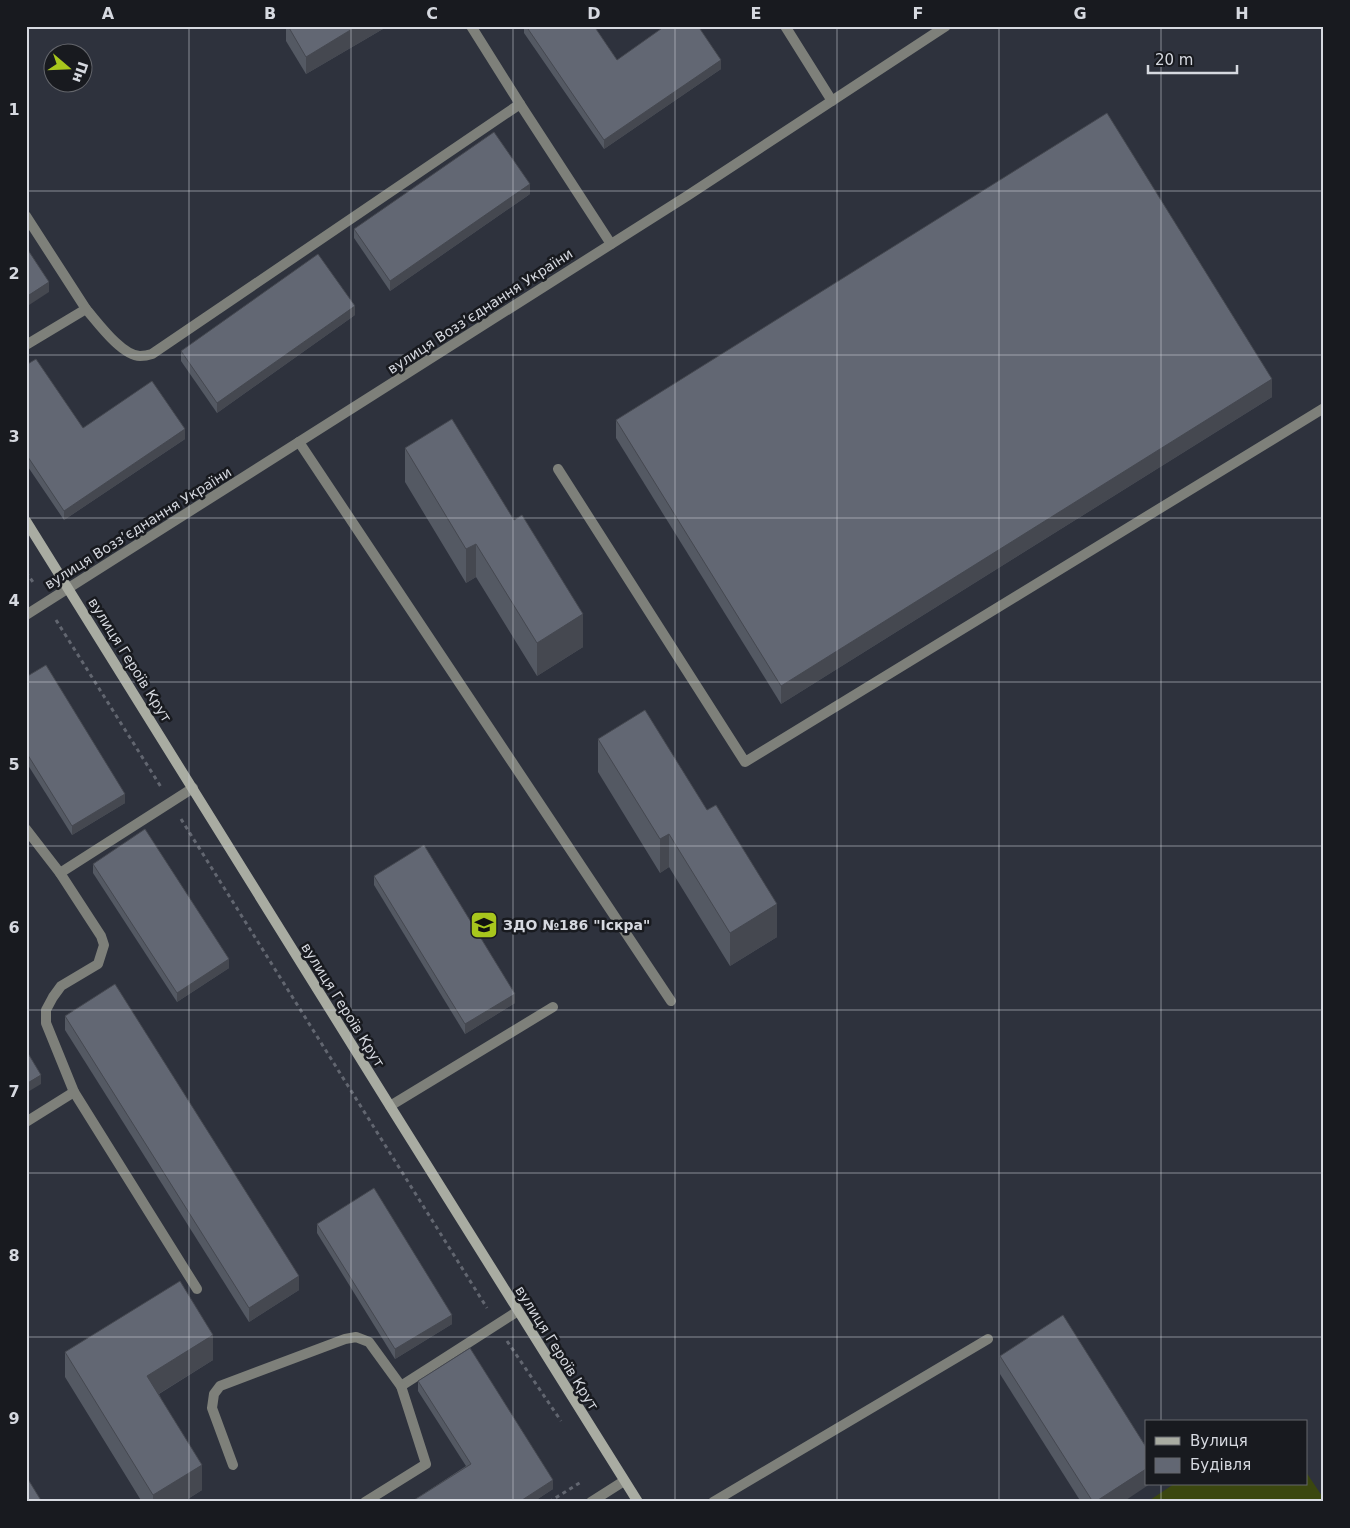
<svg xmlns="http://www.w3.org/2000/svg" width="1350" height="1528" viewBox="0 0 1350 1528" font-family="'DejaVu Sans',sans-serif">
	<style>
		.green { fill: #3b470f }
		.lines { fill: none; stroke-linecap: round; stroke-linejoin: round }
		.path { stroke: #626670; stroke-width: 3; stroke-dasharray: 4 4; stroke-linecap: butt }
		.lane { stroke: #7e807a; stroke-width: 10 }
		.street { stroke: #7e807a; stroke-width: 10 }
		.secondary { stroke: #a9aca2; stroke-width: 10 }
		.wall { fill: #545963 }
		.shaded-wall { fill: #454850 }
		.building { fill: #626773; stroke: #454850 }
		.grid { fill: none; stroke: #d6d9e0; stroke-width: 1; stroke-opacity: 0.55 }
		.labels { text-anchor: middle; stroke-width: 5; stroke-linejoin: round; paint-order: stroke }
		.street-label { font-size: 14px; fill: #d6d9e0; stroke: #181a1f }
		.poi-label { font-size: 14px; font-weight: bold; fill: #d6d9e0; stroke: #181a1f; text-anchor: start }
		.neatline { fill: none; stroke: #d6d9e0; stroke-width: 2 }
		.grid-label { font-size: 16px; text-anchor: middle; font-weight: bold; fill: #d6d9e0 }
	</style>
	<rect width="100%" height="100%" fill="#2e323d"/>
	<!-- green -->
	<path class="green" d="M1306,1472L1324,1499V1502H1147L1174,1484H1306Z"/>
	<g class="lines">
		<!-- path -->
		<g class="path">
			<path d="M26,572L35,585"/>
			<path d="M56,620L161,787"/>
			<path d="M181,819L487,1308"/>
			<path d="M507,1341L561,1421"/>
			<path d="M549,1502L581,1482"/>
		</g>
		<!-- lane -->
		<g class="lane">
			<path d="M471,26L520,104"/>
			<path d="M785,26L832,101"/>
			<path d="M26,216L86,309"/>
			<path d="M26,345L86,309C98,323 122,356 140,356C144,356 149,355 152,354L520,104L611,244"/>
			<path d="M299,442L671,1001"/>
			<path d="M558,469L745,762L1324,408"/>
			<path d="M26,829L60,873L193,788"/>
			<path d="M60,873L101,936L104,945L98,964L61,986L53,997L46,1010V1023L74,1092L197,1289"/>
			<path d="M390,1106L553,1007"/>
			<path d="M26,1122L74,1092"/>
			<path d="M233,1465L212,1408L214,1394L220,1386L345,1339L356,1337L369,1342L401,1386L518,1311"/>
			<path d="M713,1502L988,1339"/>
		</g>
		<!-- street -->
		<g class="street">
			<path d="M26,615L687,196L946,26"/>
			<path d="M365,1502L426,1464L401,1386"/>
			<path d="M591,1502L624,1481"/>
		</g>
		<!-- secondary -->
		<path class="secondary" d="M26,521L390,1106L638,1502"/>
	</g>
	<!-- wall -->
	<g class="wall">
		<path d="M286,26H388L306,74L286,41Z"/>
		<path d="M524,26H594L617,60L721,69L604,149L524,33Z"/>
		<path d="M530,194L390,291L354,238V229Z"/>
		<path d="M355,315L217,413L181,361V351Z"/>
		<path d="M26,365L83,428L185,439L64,520L26,464Z"/>
		<path d="M1272,397L781,704L616,438V420Z"/>
		<path d="M405,448L583,647L537,676L476,577L466,583L405,482Z"/>
		<path d="M26,677L125,803L72,835L26,762Z"/>
		<path d="M598,739L777,937L730,966L669,867L660,873L598,772Z"/>
		<path d="M93,864L229,968L177,1002L93,873Z"/>
		<path d="M374,876L515,1003L465,1034L374,885Z"/>
		<path d="M65,1016L299,1290L249,1322L65,1030Z"/>
		<path d="M317,1224L452,1324L395,1359L317,1233Z"/>
		<path d="M65,1352L213,1360L159,1394L202,1490L183,1502H142L65,1377Z"/>
		<path d="M1000,1356L1123,1502H1081L1000,1374Z"/>
		<path d="M418,1381L553,1489L533,1502H411L466,1466L418,1391Z"/>
	</g>
	<!-- shaded-wall -->
	<g class="shaded-wall">
		<path d="M357,26H388L306,74V57Z"/>
		<path d="M721,60V69L604,149V140Z"/>
		<path d="M530,184V194L390,291V281Z"/>
		<path d="M49,282V292L26,307V297Z"/>
		<path d="M355,306V315L217,413V403Z"/>
		<path d="M1272,379V397L781,704V686Z"/>
		<path d="M185,429V439L64,520V511Z"/>
		<path d="M476,544V577L466,583V549Z"/>
		<path d="M583,614V647L537,676V643Z"/>
		<path d="M125,794V803L72,835V826Z"/>
		<path d="M669,834V867L660,873V839Z"/>
		<path d="M777,904V937L730,966V933Z"/>
		<path d="M229,959V968L177,1002V993Z"/>
		<path d="M515,994V1003L465,1034V1024Z"/>
		<path d="M41,1075V1084L26,1093V1084Z"/>
		<path d="M299,1276V1290L249,1322V1308Z"/>
		<path d="M452,1315V1324L395,1359V1349Z"/>
		<path d="M213,1335V1360L147,1401V1376Z"/>
		<path d="M202,1465V1490L183,1502H153V1495Z"/>
		<path d="M1146,1469V1484H1150L1123,1502H1095Z"/>
		<path d="M553,1480V1489L533,1502H519Z"/>
	</g>
	<!-- building -->
	<g class="building">
		<path d="M288,26H357L306,57Z"/>
		<path d="M526,26H594L617,60L665,26H698L721,60L604,140Z"/>
		<path d="M1107,113L1272,379L781,686L616,420Z"/>
		<path d="M494,132L530,184L390,281L354,229Z"/>
		<path d="M26,247L49,282L26,297Z"/>
		<path d="M318,254L355,306L217,403L181,351Z"/>
		<path d="M36,359L83,428L152,381L185,429L64,511L26,454V365Z"/>
		<path d="M452,419L514,520L522,515L583,614L537,643L476,544L466,549L405,448Z"/>
		<path d="M46,665L125,794L72,826L26,752V677Z"/>
		<path d="M645,710L707,810L716,805L777,904L730,933L669,834L660,839L598,739Z"/>
		<path d="M145,829L229,959L177,993L93,864Z"/>
		<path d="M424,845L515,994L465,1024L374,876Z"/>
		<path d="M115,984L299,1276L249,1308L65,1016Z"/>
		<path d="M26,1050L41,1075L26,1084Z"/>
		<path d="M374,1188L452,1315L395,1349L317,1224Z"/>
		<path d="M180,1281L213,1335L147,1376L202,1465L153,1495L65,1352Z"/>
		<path d="M1063,1315L1146,1447V1469L1095,1502H1093L1000,1356Z"/>
		<path d="M470,1348L553,1480L519,1502H411L471,1464L418,1381Z"/>
		<path d="M26,1476L42,1502H26Z"/>
	</g>
	<!-- grid -->
	<path class="grid" d="M189,26V1502M351,26V1502M513,26V1502M675,26V1502M837,26V1502M999,26V1502M1161,26V1422M26,191H1324M26,355H1324M26,518H1324M26,682H1324M26,846H1324M26,1010H1324M26,1173H1324M26,1337H1324M1161,1484V1502"/>
	<!-- icons -->
	<defs>
		<g id="school-square" transform="scale(1.4375)"><rect x="-9" y="-9" width="18" height="18" rx="4" fill="#a8c71d" stroke="#181a1f"/><path d="M0-5L7-2L0 1L-7-2ZM-4 1L0 2.5L4 1V4Q0 6-4 4Z" fill="#111"/></g>
	</defs>
	<g fill-rule="evenodd">
		<use href="#school-square" x="484" y="925"/>
	</g>
	<g class="labels">
		<!-- street labels -->
		<g class="street-label">
			<text transform="translate(480 311) rotate(-33)" y="5">вулиця Воззʼєднання України</text>
			<text transform="translate(138 528) rotate(-32)" y="5">вулиця Воззʼєднання України</text>
			<text transform="translate(130 660) rotate(58)" y="5">вулиця Героїв Крут</text>
			<text transform="translate(343 1005) rotate(58)" y="5">вулиця Героїв Крут</text>
			<text transform="translate(557 1348) rotate(58)" y="5">вулиця Героїв Крут</text>
		</g>
		<!-- poi labels -->
		<g class="poi-label">
			<text x="503" y="930">ЗДО №186 "Іскра"</text>
		</g>
	</g>
	<!-- border -->
	<rect width="1350" height="1528" fill="none" stroke="#181a1f" stroke-width="55"/>
	<!-- legend -->
	<rect x="1145" y="1420" width="162" height="65" fill="#181a1f" stroke="#64666c"/>
	<rect x="1155" y="1437" width="25" height="8" fill="#a9aca2" stroke="#64666c"/>
	<text x="1190" y="1446" font-size="15" fill="#d6d9e0">Вулиця</text>
	<rect x="1155" y="1458" width="25" height="15" fill="#626773" stroke="#64666c"/>
	<text x="1190" y="1470" font-size="15" fill="#d6d9e0">Будівля</text>
	<!-- north arrow -->
	<g transform="translate(68 68) rotate(109)"><circle r="24" fill="#181a1f" stroke="#64666c"/>
	<path d="M0-4L9 19L0 12L-9 19Z" fill="#a8c71d"/>
	<text y="-8" font-size="14" font-weight="bold" text-anchor="middle" fill="#d6d9e0">Пн</text>
	</g>
	<!-- scale -->
	<path d="M1148 65v8h89v-8" fill="none" stroke="#d6d9e0" stroke-width="2.5"/>
	<text x="1155" y="65" font-size="15" fill="#d6d9e0" stroke="#181a1f" stroke-width="4" paint-order="stroke">20 m</text>
	<rect x="28" y="28" width="1294" height="1472" class="neatline"/>
	<g class="grid-label">
		<text x="108" y="19">A</text>
		<text x="270" y="19">B</text>
		<text x="432" y="19">C</text>
		<text x="594" y="19">D</text>
		<text x="756" y="19">E</text>
		<text x="918" y="19">F</text>
		<text x="1080" y="19">G</text>
		<text x="1242" y="19">H</text>
		<text x="14" y="115">1</text>
		<text x="14" y="279">2</text>
		<text x="14" y="442">3</text>
		<text x="14" y="606">4</text>
		<text x="14" y="770">5</text>
		<text x="14" y="933">6</text>
		<text x="14" y="1097">7</text>
		<text x="14" y="1261">8</text>
		<text x="14" y="1424">9</text>
	</g>
</svg>
